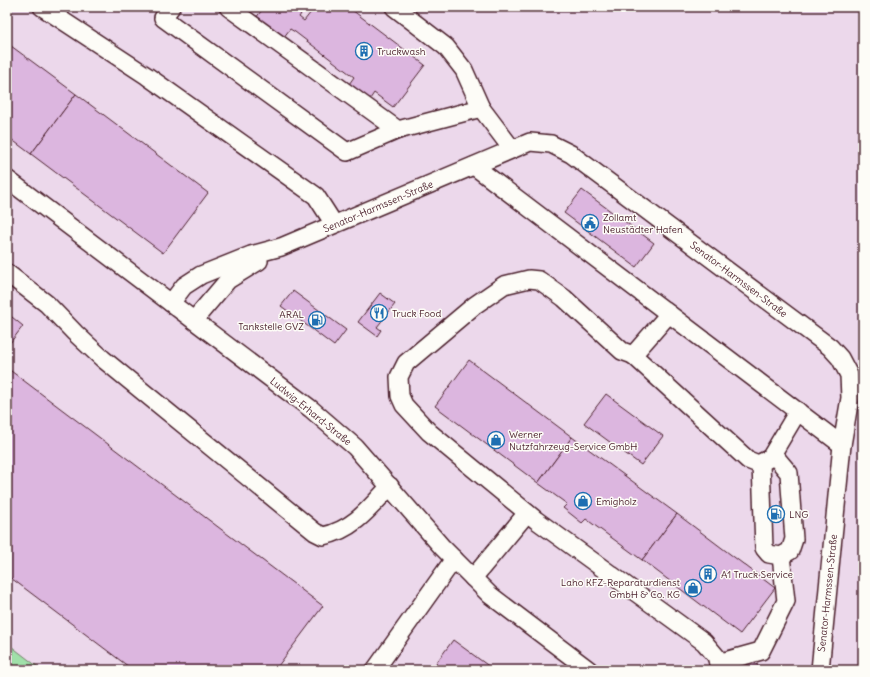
<svg xmlns="http://www.w3.org/2000/svg" width="870" height="677" viewBox="0 0 870 677" font-family="Delius,sans-serif">
	<style>
		.built { fill: #ecd8eb }
		.green { fill: #a0e0a9; stroke: #75806a }
		.building { fill: #dcb6df; stroke: #4a1f2b }
		.lines { fill: none; stroke-linecap: round; stroke-linejoin: round }
		.minor-casing { stroke: #4a1f2b; stroke-width: 20 }
		.minor { stroke: #fdfcf7; stroke-width: 17 }
		.labels { text-anchor: middle; stroke-width: 3; stroke-linejoin: round; paint-order: stroke }
		.poi-label { font-size: 10px; fill: #4a1f2b; stroke: #fdfcf7; text-anchor: start }
		.street-label { font-size: 10px; fill: #4a1f2b; stroke: #fdfcf7 }
	</style>
	<rect width="100%" height="100%" fill="#f3e7f0"/>
	<filter id="ink" filterUnits="userSpaceOnUse"><feTurbulence type="fractalNoise" baseFrequency=".025" numOctaves="2"/><feDisplacementMap in="SourceGraphic" scale="8" xChannelSelector="R" yChannelSelector="G"/><feConvolveMatrix kernelMatrix="1 2 1 2 8 2 1 2 1" color-interpolation-filters="sRGB"/></filter>
	<g filter="url(#ink)">
		<!-- built -->
		<path class="built" d="M7,7H863V670H41L7,644Z"/>
		<!-- green -->
		<path class="green" d="M7,643L42,670H7Z"/>
		<!-- building -->
		<g class="building">
			<path d="M264,7H291L301,14L299,17L304,21L315,7H348L425,65L393,107L374,93L368,102L347,87L354,77L295,32L290,29L283,38L256,18Z"/>
			<path d="M7,43L76,94L31,154L7,136Z"/>
			<path d="M76,94L208,193L163,253L31,154Z"/>
			<path d="M582,190L654,243L636,267L564,213Z"/>
			<path d="M293,291L346,330L334,346L281,306Z"/>
			<path d="M380,293L395,304L377,327L381,330L377,336L358,322Z"/>
			<path d="M7,313L23,326L7,347Z"/>
			<path d="M469,360L572,437L538,483L435,406Z"/>
			<path d="M7,368L323,606L275,670H133L7,575Z"/>
			<path d="M606,394L663,436L641,465L584,423Z"/>
			<path d="M572,437L677,514L642,560L586,519L582,523L572,515L563,508L567,504L538,483Z"/>
			<path d="M677,514L775,588L740,634L642,560Z"/>
			<path d="M453,640L494,670H431Z"/>
			<path d="M739,652L763,669L762,670H726Z"/>
		</g>
		<g class="lines">
			<!-- minor casing -->
			<g class="minor-casing">
				<g id="minor">
					<path d="M42,7L147,76L316,196L334,224"/>
					<path d="M171,7L163,18L347,152L398,130"/>
					<path d="M228,7L398,130L481,108"/>
					<path d="M394,7L446,47L464,70L481,108L512,149"/>
					<path d="M474,166L842,445"/>
					<path d="M7,179L311,409L355,447L442,547L490,595L589,670"/>
					<path d="M7,273L47,304L75,333L103,359L315,532L323,536C353,530 370,508 390,486"/>
					<path d="M171,303L184,286L201,275L251,255L281,247L530,142L551,144L571,154L830,347L840,358L849,375L850,398L842,445L820,670"/>
					<path d="M669,314L633,355L622,351L564,298L539,280L529,279L504,285L475,305L406,363L399,377L400,396L404,405L429,432L536,520L704,642L716,656L720,670"/>
					<path d="M194,320L228,280L259,261"/>
					<path d="M633,355L748,460L758,464L770,458L798,411"/>
					<path d="M761,463L764,548L769,554L781,556L790,551L794,539L789,473L773,454"/>
					<path d="M473,578L527,513"/>
					<path d="M718,663L761,651L786,601L781,556"/>
					<path d="M375,670L454,559"/>
				</g>
			</g>
			<!-- minor -->
			<use href="#minor" class="minor"/>
		</g>
	</g>
	<!-- icons -->
	<defs>
		<g id="building-ring" transform="scale(0.9)"><circle r="9.5" fill="#fdfcf7" stroke="#1f6fb2" stroke-width="1.5"/><path d="M-4-6H4V6H1V3H-1V6H-4ZM-2.5-4.3h1.7v1.8h-1.7ZM.8-4.3h1.7v1.8H.8ZM-2.5-1h1.7V.8h-1.7ZM.8-1h1.7V.8H.8Z" fill="#1f6fb2"/></g>
		<g id="civic-ring" transform="scale(0.9)"><circle r="9.5" fill="#fdfcf7" stroke="#1f6fb2" stroke-width="1.5"/><path d="M-.6-6.5H3V-4.5H.6V-3L4-1V1h2V6H-6V1h2V-1L-.6-3ZM-1.2 2.5V6h2.4V2.5Z" fill="#1f6fb2"/></g>
		<g id="restaurant-ring" transform="scale(0.9)"><circle r="9.5" fill="#fdfcf7" stroke="#1f6fb2" stroke-width="1.5"/><path d="M-5-6h1v4h1v-4h1v4h1v-4h1v5L-1.5 .5V6h-2V.5L-5-1ZM5-6V6H3V1.5H1.5Q1.5-4 5-6Z" fill="#1f6fb2"/></g>
		<g id="fuel-ring" transform="scale(0.9)"><circle r="9.5" fill="#fdfcf7" stroke="#1f6fb2" stroke-width="1.5"/><path d="M-5.5-6h7V0h2V4h1.3V-2.5L3-4.5l.8-.8L6-3V5H2.5V1h-1V6h-7ZM-4.2-4.7v3.2H.2V-4.7Z" fill="#1f6fb2"/></g>
		<g id="shop-ring" transform="scale(0.9)"><circle r="9.5" fill="#fdfcf7" stroke="#1f6fb2" stroke-width="1.5"/><path d="M-5-2.5h2.3a2.7 3.5 0 0 1 5.4 0H5L5.5 6h-11ZM-1.5-2.5h3a1.5 2.3 0 0 0-3 0Z" fill="#1f6fb2"/></g>
	</defs>
	<g fill-rule="evenodd">
		<use href="#building-ring" x="364" y="51"/>
		<use href="#civic-ring" x="590" y="223"/>
		<use href="#restaurant-ring" x="379" y="313"/>
		<use href="#fuel-ring" x="317" y="320"/>
		<use href="#shop-ring" x="496" y="440"/>
		<use href="#shop-ring" x="583" y="501"/>
		<use href="#fuel-ring" x="776" y="514"/>
		<use href="#building-ring" x="708" y="574"/>
		<use href="#shop-ring" x="693" y="588"/>
	</g>
	<g class="labels">
		<!-- poi labels -->
		<g class="poi-label">
			<text x="377" y="55">Truckwash</text>
			<text x="603" y="221">Zollamt<tspan x="603" dy="12">Neustädter Hafen</tspan></text>
			<text x="392" y="317">Truck Food</text>
			<text x="304" y="318" text-anchor="end">ARAL<tspan x="304" dy="12">Tankstelle GVZ</tspan></text>
			<text x="509" y="438">Werner<tspan x="509" dy="12">Nutzfahrzeug-Service GmbH</tspan></text>
			<text x="596" y="505">Emigholz</text>
			<text x="789" y="518">LNG</text>
			<text x="721" y="578">A1 Truck Service</text>
			<text x="680" y="586" text-anchor="end">Laho KFZ-Reparaturdienst<tspan x="680" dy="12">GmbH &amp; Co. KG</tspan></text>
		</g>
		<!-- street labels -->
		<g class="street-label">
			<text transform="translate(378 206) rotate(-23)" y="4">Senator-Harmssen-Straße</text>
			<text transform="translate(739 279) rotate(37)" y="4">Senator-Harmssen-Straße</text>
			<text transform="translate(311 411) rotate(39)" y="4">Ludwig-Erhard-Straße</text>
			<text transform="translate(827 593) rotate(-84)" y="4">Senator-Harmssen-Straße</text>
		</g>
	</g>
	<!-- margin -->
	<rect width="870" height="677" fill="none" stroke="#fdfcf7" stroke-width="24"/>
	<rect x="12" y="12" width="846" height="653" fill="none" stroke="#4a1f2b" stroke-width="1.5" filter="url(#ink)"/>
</svg>
